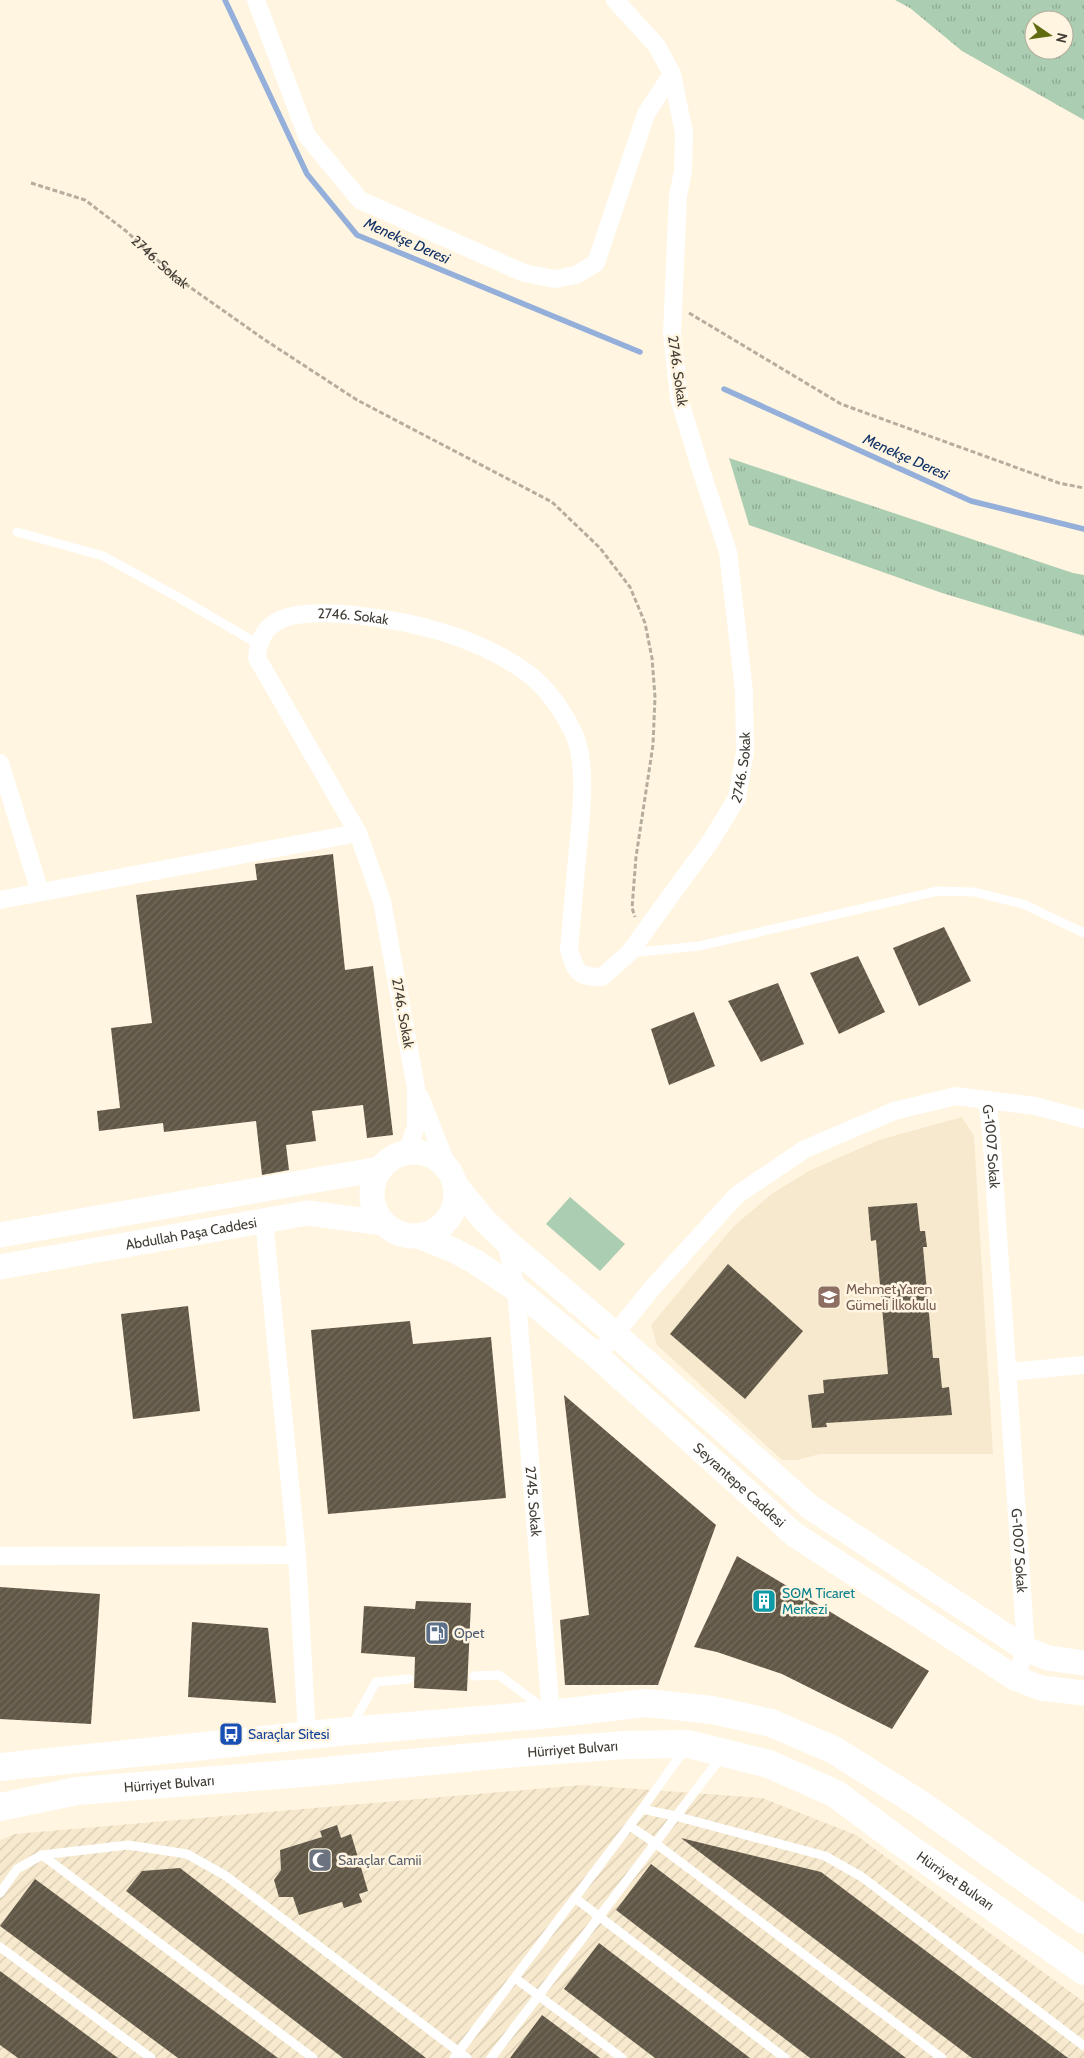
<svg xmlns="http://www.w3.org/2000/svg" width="1084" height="2058" viewBox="0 0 1084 2058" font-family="Cabin,sans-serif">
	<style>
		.built { fill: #f7e9cd }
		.industrial { fill: url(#industrial-furrows) }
		.grass { fill: url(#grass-tufts); fill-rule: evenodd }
		.pitch { fill: #abcdb2 }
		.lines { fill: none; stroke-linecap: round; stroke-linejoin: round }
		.stream { stroke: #94afda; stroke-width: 5.5 }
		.building { fill: url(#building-hatch) }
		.path { stroke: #b5ae9e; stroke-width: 3; stroke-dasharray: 5 2.5; stroke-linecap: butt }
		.service { stroke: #fff; stroke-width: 9 }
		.minor { stroke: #fff; stroke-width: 18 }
		.secondary { stroke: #fff; stroke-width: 25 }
		.primary { stroke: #fff; stroke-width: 28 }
		.labels { text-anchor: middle; stroke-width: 5; stroke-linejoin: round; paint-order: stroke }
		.street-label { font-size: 14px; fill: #403c34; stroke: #fff5e0 }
		.education-label { font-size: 14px; fill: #785e54; stroke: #fff5e0; text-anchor: start }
		.culture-label { font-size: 14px; fill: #0d838f; stroke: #fff5e0; text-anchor: start }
		.service-label { font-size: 14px; fill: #4e5e75; stroke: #fff5e0; text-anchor: start }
		.transit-label { font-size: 14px; fill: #164399; stroke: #fff5e0; text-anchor: start }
		.worship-label { font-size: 14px; fill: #5b616d; stroke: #fff5e0; text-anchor: start }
		.water-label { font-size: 15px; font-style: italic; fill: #123367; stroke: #fff5e0 }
	</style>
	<defs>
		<pattern id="industrial-furrows" width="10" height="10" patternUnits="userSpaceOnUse" patternTransform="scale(1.25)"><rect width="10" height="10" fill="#f7e9cd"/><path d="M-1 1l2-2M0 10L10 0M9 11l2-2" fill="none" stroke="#d5c9b1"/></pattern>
		<pattern id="grass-tufts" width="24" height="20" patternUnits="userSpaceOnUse" patternTransform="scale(1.25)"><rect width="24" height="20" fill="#abcdb2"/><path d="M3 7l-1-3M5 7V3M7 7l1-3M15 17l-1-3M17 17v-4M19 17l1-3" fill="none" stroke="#8da892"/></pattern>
		<pattern id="building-hatch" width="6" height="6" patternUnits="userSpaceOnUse" patternTransform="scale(1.25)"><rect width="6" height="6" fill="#605746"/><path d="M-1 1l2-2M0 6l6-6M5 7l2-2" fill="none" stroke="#746d5f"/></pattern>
	</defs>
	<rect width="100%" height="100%" fill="#fff5e0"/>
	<!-- built -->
	<path class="built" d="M962,1117L974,1136L993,1454H820L797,1460H782L657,1345L651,1325L734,1226L773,1193L809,1171L879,1140Z"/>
	<!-- industrial -->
	<path class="industrial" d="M582,1785L762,1798L856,1835L1084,2002V2058H0V1840L15,1834Z"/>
	<!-- grass -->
	<g class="grass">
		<path d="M895,0H1084V120L962,51L910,8ZM1034,20H1064V50H1034Z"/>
		<path d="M729,458L1073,573L1084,575V636L942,593L749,525Z"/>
	</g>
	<!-- pitch -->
	<path class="pitch" d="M570,1197L625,1244L600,1271L546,1224Z"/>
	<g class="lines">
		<!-- stream -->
		<g class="stream">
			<path d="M225,0L307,174L357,235L640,352"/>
			<path d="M724,389L971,501L1084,529"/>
		</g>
	</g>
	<!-- building -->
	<g class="building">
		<path d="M333,854L345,970L373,966L393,1135L367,1138L363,1105L312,1111L316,1141L286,1145L289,1170L262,1175L256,1121L164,1132L163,1123L99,1131L97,1111L120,1108L111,1028L152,1023L136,895L257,880L255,864Z"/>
		<path d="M944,927L971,981L919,1006L893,948Z"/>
		<path d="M858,956L885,1012L839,1034L810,973Z"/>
		<path d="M778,983L804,1044L761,1062L728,1001Z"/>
		<path d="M694,1012L715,1066L669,1085L651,1029Z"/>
		<path d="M917,1203L920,1231H925L927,1247H923L933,1358H939L942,1388L949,1387L952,1415L826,1423L827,1427L812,1428L808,1395L824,1393L823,1380L888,1374L876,1240L871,1241L868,1207Z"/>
		<path d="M728,1264L803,1331L745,1399L670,1334Z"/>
		<path d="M188,1306L200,1411L133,1419L121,1314Z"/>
		<path d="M410,1321L413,1344L491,1337L506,1498L328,1514L311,1330Z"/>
		<path d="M564,1395L716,1525L658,1685H565L560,1620L589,1615Z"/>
		<path d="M737,1556L929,1671L892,1729L782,1674L717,1652L694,1647Z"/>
		<path d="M0,1587L100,1594L91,1724L0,1719Z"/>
		<path d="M416,1601L471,1603L467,1691L414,1688L415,1657L361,1653L364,1606L415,1609Z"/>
		<path d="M192,1622L268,1628L276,1703L188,1697Z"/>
		<path d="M337,1825L341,1838L351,1834L368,1891L359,1894L362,1902L344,1908L342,1902L299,1915L293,1897H279L274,1880L281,1870L280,1850L322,1837L320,1831Z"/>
		<path d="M681,1838L821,1872L1068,2058H972Z"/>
		<path d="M651,1864L906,2058H810L616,1910Z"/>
		<path d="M180,1868L426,2058H343L126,1891L142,1871Z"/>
		<path d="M35,1879L278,2058H178L0,1926Z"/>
		<path d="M599,1943L750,2058H655L564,1989Z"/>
		<path d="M0,1971L118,2058H18L0,2045Z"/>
		<path d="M542,2015L600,2058H510Z"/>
	</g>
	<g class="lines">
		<!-- path -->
		<g class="path">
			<path id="s1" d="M31,183L85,200L126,231L177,278L265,340L357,400L552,502L600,548L630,587L645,623L652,658L655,697L653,745L636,857L632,908L635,917"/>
			<path d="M689,313L841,404L1059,483L1084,488"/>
		</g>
		<!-- service -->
		<g class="service">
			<path d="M17,532L103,556L176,596L258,644"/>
			<path d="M629,953L699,946L938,891L974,892L1023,904L1084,933"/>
			<path d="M474,1676L499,1675L543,1708"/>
			<path d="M351,1727L376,1682L409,1679"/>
			<path d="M642,1809L675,1816L825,1856L862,1877L1084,2046"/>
			<path d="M630,1826L655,1843L942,2058"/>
			<path d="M42,1855L313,2058"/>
			<path d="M0,1893L17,1869L42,1855L128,1845L187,1854L226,1876L467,2058"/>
			<path d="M575,1898L785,2058"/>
			<path d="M0,1947L151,2058"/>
			<path d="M515,1978L622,2058"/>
			<path d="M454,2058L642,1809L685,1749"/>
			<path d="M491,2058L722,1756"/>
		</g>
		<!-- minor -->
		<g class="minor">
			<path d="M256,0L307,136L360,200L524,273L555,279L576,275L596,263L646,114L672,74"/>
			<path d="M0,763L40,892"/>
			<path d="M0,900L358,833"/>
			<path d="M420,1097L448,1168"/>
			<path d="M987,1100L1035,1106L1084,1119"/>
			<path id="s2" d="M402,1154L410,1144L416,1126V1088L382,901L358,833L257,658C258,642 263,629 278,621C311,603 406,621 442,632C471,641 505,656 530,675C548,690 563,711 573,732C589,764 580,823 577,859C574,889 572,919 569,949C576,972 577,977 602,977L629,953L712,839L737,798L745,752L744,691L728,552L699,464L679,398L672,333L678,196L683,171L684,133L672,74L657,46L615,0"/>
			<path id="s3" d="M506,1241L516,1289L551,1714"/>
			<path id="s4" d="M597,1356L654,1286L737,1195L805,1149L894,1111L956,1096L987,1100L991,1131L1026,1649L1015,1678"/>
			<path d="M1007,1372L1084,1365"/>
			<path d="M297,1555L307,1735"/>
			<path d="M0,1556L297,1555L264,1220"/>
		</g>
		<!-- secondary -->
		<g class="secondary">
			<circle cx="414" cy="1194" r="42"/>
			<path d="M456,1186L484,1220L506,1241L615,1334L810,1507L1026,1649L1048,1658L1084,1663"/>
			<path d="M0,1235L380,1169"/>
			<path id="s5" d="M418,1236L453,1250L474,1261L516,1289L597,1356L795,1535L1015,1678L1041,1688L1084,1693"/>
			<path id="s6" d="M0,1267L308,1213L383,1223"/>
		</g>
		<!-- primary -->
		<g class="primary">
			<path d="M0,1767L349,1731L551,1714L646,1703L712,1710L771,1723L834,1750L920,1804L1084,1920"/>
			<path id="s7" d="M0,1807L77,1791L315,1772L517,1753L625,1745L688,1744L769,1764L836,1794L895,1838L1084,1971"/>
		</g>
	</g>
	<!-- icons -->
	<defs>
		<g id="school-square" transform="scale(1.25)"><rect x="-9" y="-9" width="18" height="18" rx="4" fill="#8d6e63" stroke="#fff5e0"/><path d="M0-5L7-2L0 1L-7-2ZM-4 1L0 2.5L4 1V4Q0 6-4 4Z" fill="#fff"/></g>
		<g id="building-square" transform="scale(1.25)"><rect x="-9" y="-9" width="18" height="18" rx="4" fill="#0f9aa8" stroke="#fff5e0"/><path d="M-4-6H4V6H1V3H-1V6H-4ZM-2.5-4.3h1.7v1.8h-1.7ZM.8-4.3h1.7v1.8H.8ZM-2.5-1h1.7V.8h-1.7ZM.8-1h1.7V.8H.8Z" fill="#fff"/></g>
		<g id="fuel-square" transform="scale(1.25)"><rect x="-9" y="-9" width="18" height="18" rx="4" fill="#5c6f8a" stroke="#fff5e0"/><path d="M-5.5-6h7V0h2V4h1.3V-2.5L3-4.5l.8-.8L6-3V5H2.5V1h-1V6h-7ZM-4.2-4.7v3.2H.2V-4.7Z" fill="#fff"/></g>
		<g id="bus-square" transform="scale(1.25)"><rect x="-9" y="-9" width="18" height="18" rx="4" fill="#1a4fb4" stroke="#fff5e0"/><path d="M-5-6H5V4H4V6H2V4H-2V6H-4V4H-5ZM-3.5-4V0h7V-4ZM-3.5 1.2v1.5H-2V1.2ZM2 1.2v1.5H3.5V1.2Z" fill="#fff"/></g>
		<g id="mosque-square" transform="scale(1.25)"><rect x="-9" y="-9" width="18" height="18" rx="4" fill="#6b7280" stroke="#fff5e0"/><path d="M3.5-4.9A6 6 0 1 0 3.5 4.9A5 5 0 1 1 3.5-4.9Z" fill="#fff"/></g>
	</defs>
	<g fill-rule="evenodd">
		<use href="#school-square" x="829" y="1297"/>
		<use href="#building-square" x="764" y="1601"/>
		<use href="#fuel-square" x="437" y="1633"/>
		<use href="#bus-square" x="231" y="1734"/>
		<use href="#mosque-square" x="320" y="1860"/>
	</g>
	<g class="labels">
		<!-- street labels -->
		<g class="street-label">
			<text dy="5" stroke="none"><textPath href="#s1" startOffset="154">2746. Sokak</textPath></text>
			<text transform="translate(678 371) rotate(82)" y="5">2746. Sokak</text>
			<text dy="5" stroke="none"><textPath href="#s2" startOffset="655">2746. Sokak</textPath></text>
			<text dy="5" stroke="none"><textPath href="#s2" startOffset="1440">2746. Sokak</textPath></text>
			<text transform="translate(403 1013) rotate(80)" y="5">2746. Sokak</text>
			<text dy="5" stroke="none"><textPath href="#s4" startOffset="534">G-1007 Sokak</textPath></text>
			<text dy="5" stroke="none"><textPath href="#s6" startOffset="194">Abdullah Paşa Caddesi</textPath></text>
			<text dy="5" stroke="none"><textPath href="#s5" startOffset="409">Seyrantepe Caddesi</textPath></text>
			<text dy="5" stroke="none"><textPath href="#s3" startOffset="262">2745. Sokak</textPath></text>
			<text dy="5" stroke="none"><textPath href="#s4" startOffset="939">G-1007 Sokak</textPath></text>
			<text dy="5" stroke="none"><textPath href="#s7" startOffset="576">Hürriyet Bulvarı</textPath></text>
			<text dy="5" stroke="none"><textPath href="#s7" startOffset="171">Hürriyet Bulvarı</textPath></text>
			<text dy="5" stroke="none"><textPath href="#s7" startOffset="996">Hürriyet Bulvarı</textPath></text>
		</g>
		<!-- education labels -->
		<g class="education-label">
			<text x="846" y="1294">Mehmet Yaren<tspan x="846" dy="16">Gümeli İlkokulu</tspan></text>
		</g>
		<!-- culture labels -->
		<g class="culture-label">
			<text x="782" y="1598">SOM Ticaret<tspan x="782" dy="16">Merkezi</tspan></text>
		</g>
		<!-- service labels -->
		<g class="service-label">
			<text x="454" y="1638">Opet</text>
		</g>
		<!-- transit labels -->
		<g class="transit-label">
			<text x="248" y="1739">Saraçlar Sitesi</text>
		</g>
		<!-- worship labels -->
		<g class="worship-label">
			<text x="338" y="1865">Saraçlar Camii</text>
		</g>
		<!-- water labels -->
		<g class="water-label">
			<text transform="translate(407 241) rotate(24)" y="5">Menekşe Deresi</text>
			<text transform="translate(906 457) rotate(24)" y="5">Menekşe Deresi</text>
		</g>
	</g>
	<!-- north arrow -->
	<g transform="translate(1049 35) rotate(103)"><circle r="24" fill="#fff5e0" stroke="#b3ab9b"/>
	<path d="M0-4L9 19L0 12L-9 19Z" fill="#616b11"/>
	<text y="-8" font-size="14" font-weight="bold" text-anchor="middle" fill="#403c34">N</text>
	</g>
</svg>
